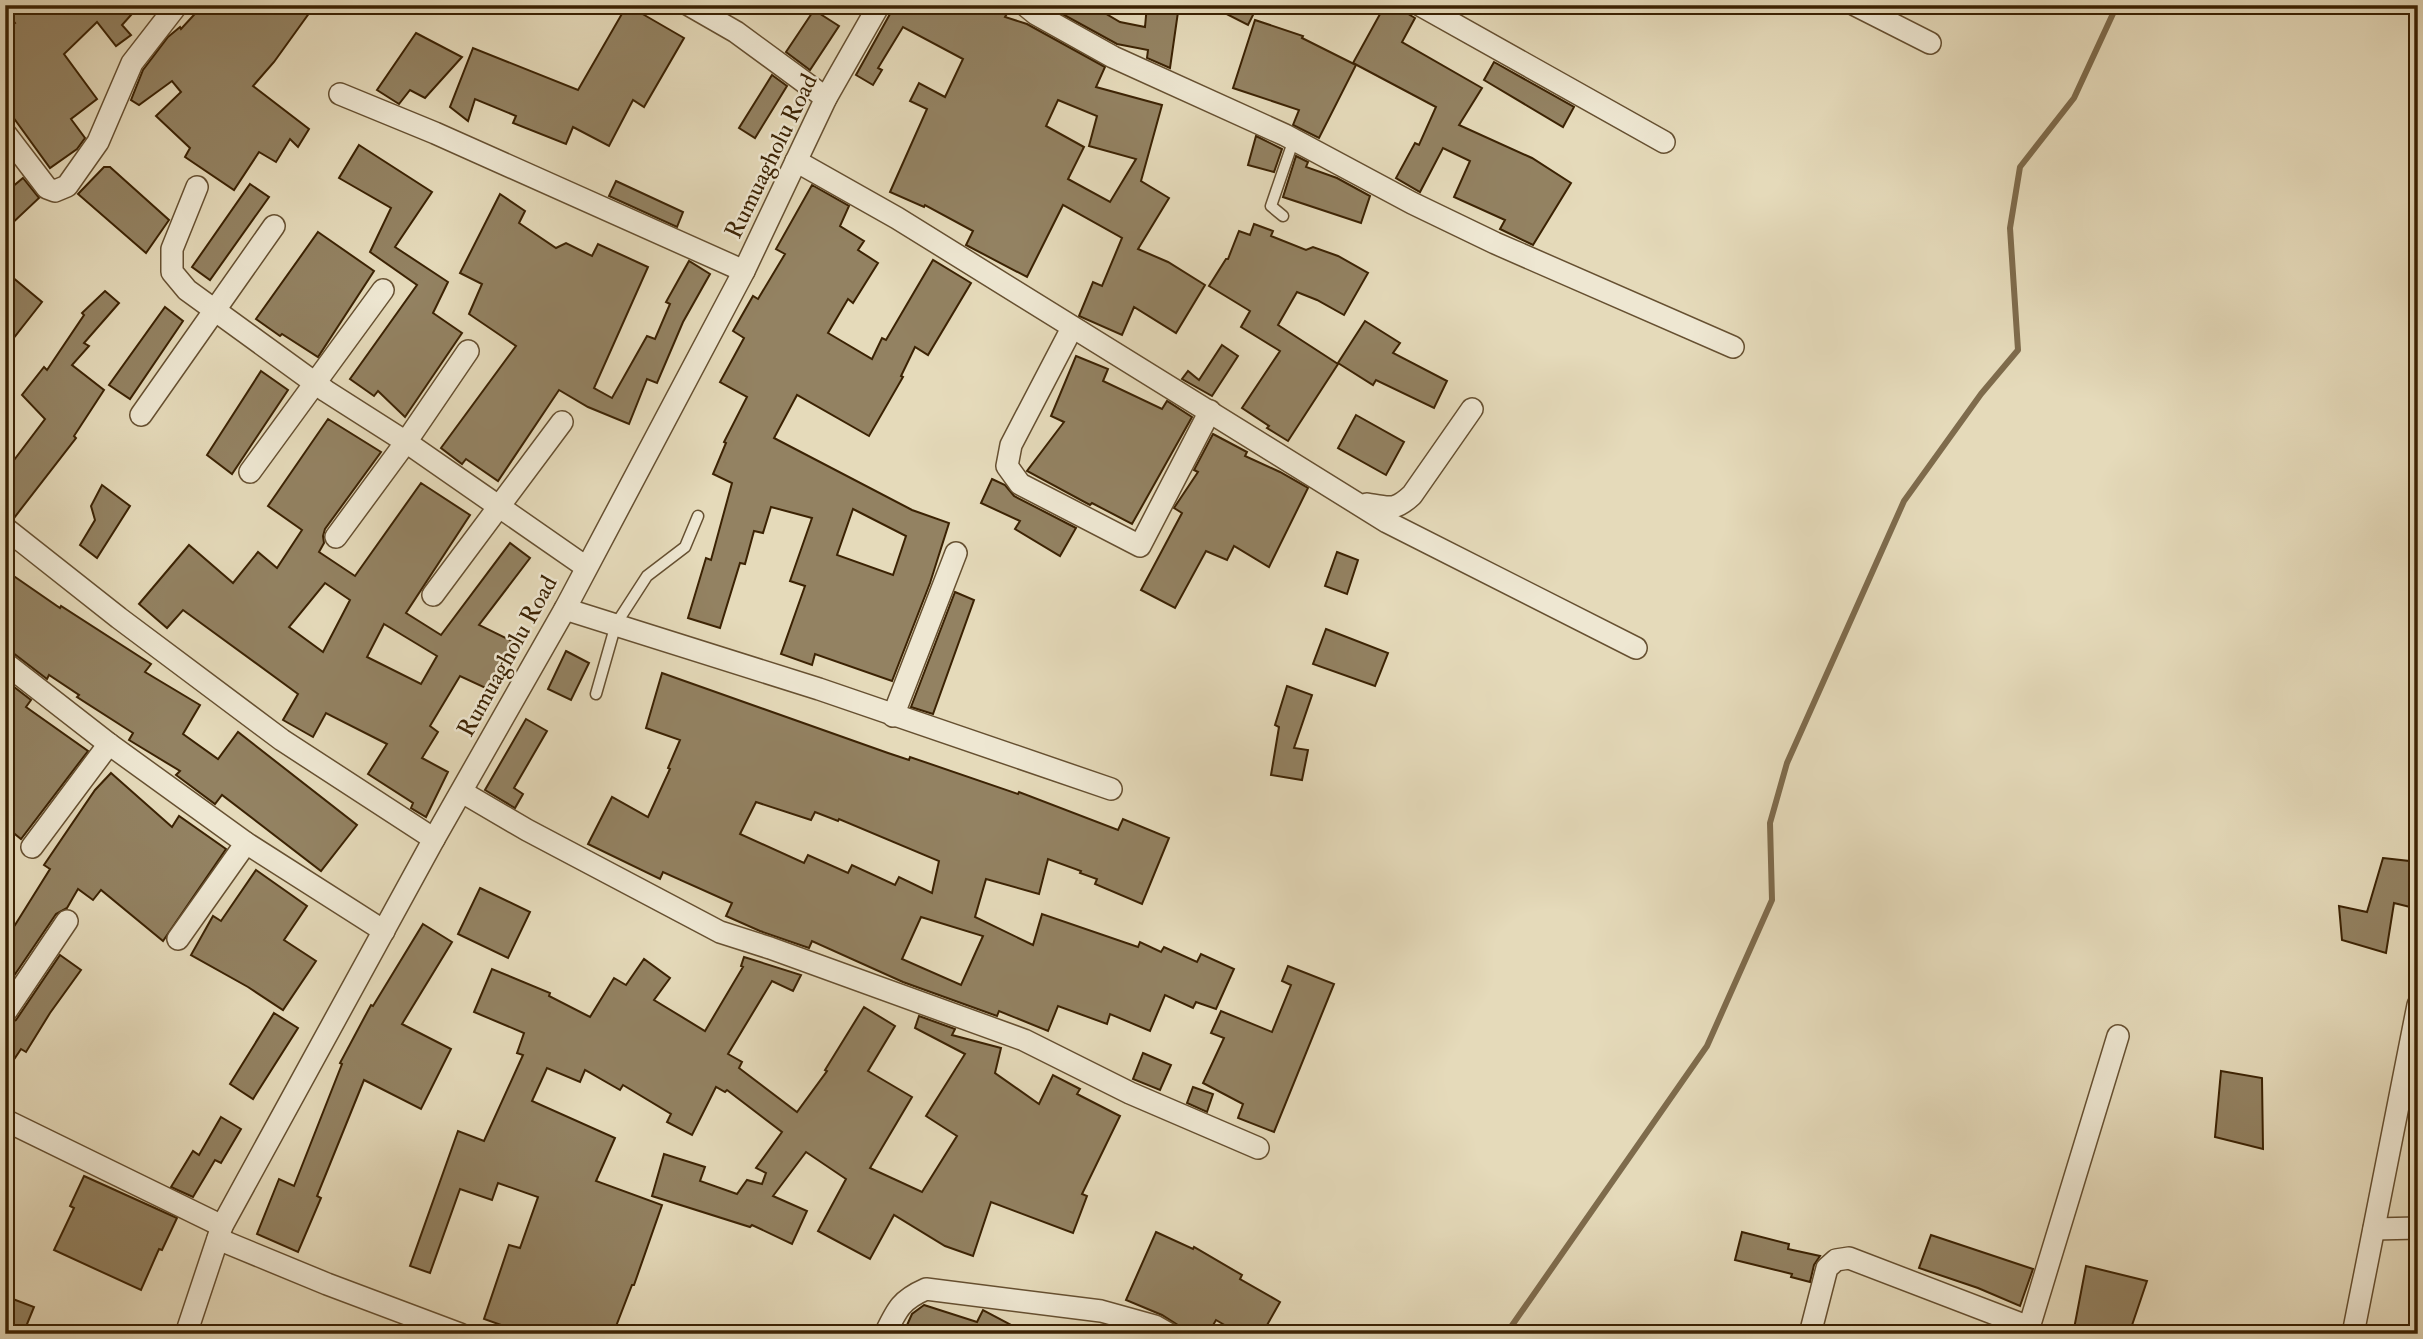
<svg xmlns="http://www.w3.org/2000/svg" width="2423" height="1339" viewBox="0 0 2423 1339" font-family="'IM FELL Double Pica',serif">
	<style>
		.lines { fill: none; stroke-linecap: round; stroke-linejoin: round }
		.stream { stroke: #7e6b4c; stroke-width: 6 }
		.building { fill: #938262; stroke: #3b2203; stroke-width: 2; fill-rule: evenodd }
		.service-casing { stroke: #665031; stroke-width: 13 }
		.minor-casing { stroke: #665031; stroke-width: 24 }
		.service { stroke: #eee7d2; stroke-width: 10 }
		.minor { stroke: #eee7d2; stroke-width: 21 }
		.labels { text-anchor: middle; stroke-width: 5; stroke-linejoin: round; paint-order: stroke }
		.street-label { font-size: 24px; fill: #3b2203; stroke: #eee7d2 }
	</style>
	<rect width="100%" height="100%" fill="#e5daba"/>
	<filter id="stains"><feTurbulence type="fractalNoise" baseFrequency=".00286" numOctaves="4"/><feColorMatrix values="0 0 0 0 .2 0 0 0 0 .09 0 0 0 0 .02 0 0 0 .5 -.17"/></filter>
	<radialGradient id="worn" r=".72"><stop offset=".6" stop-color="#630" stop-opacity="0"/><stop offset="1" stop-color="#630" stop-opacity=".3"/></radialGradient>
	<g class="lines">
		<!-- stream -->
		<path class="stream" d="M1506,1334L1707,1046L1772,900L1770,823L1787,763L1904,501L1981,394L2018,350L2010,228L2020,167L2074,98L2117,5"/>
	</g>
	<!-- building -->
	<g class="building">
		<path d="M5,5H140L122,25L131,35L116,46L97,22L64,54L97,99L71,119L85,138L77,149L50,168L5,106V30L15,23L5,10Z"/>
		<path d="M203,5H315L274,62L253,86L309,129L298,147L290,139L276,162L259,152L234,190L185,157L190,148L156,116L181,92L172,81L139,105L131,100L143,70L168,37L180,27L181,29Z"/>
		<path d="M627,5L684,38L644,107L633,100L609,146L573,127L566,144L513,123L516,116L475,99L468,121L450,107L473,48L578,90Z"/>
		<path d="M895,5H1012L1005,17L1027,24L1105,67L1096,87L1162,105L1141,181L1169,198L1138,249L1168,262L1205,285L1176,333L1134,307L1122,335L1079,316L1093,282L1102,286L1122,238L1063,205L1027,277L966,245L973,231L925,205L924,207L890,192L927,109L910,101L919,83L945,97L963,59L903,27L878,68L882,70L873,85L856,75ZM1058,100L1097,116L1089,146L1136,159L1110,202L1068,179L1084,147L1046,126Z"/>
		<path d="M1058,5H1091L1120,22L1145,27L1147,5H1179L1170,68L1147,58L1148,50L1117,44L1055,10Z"/>
		<path d="M1209,5H1258L1248,25Z"/>
		<path d="M1385,5H1393L1415,18L1402,42L1482,88L1459,125L1532,158L1571,183L1533,245L1500,229L1505,220L1454,197L1470,161L1443,148L1420,192L1396,178L1415,143L1419,145L1436,107L1353,63Z"/>
		<path d="M814,10L839,26L810,70L786,52Z"/>
		<path d="M1255,20L1303,36L1302,38L1356,65L1319,138L1293,125L1299,110L1233,88Z"/>
		<path d="M416,33L462,57L425,98L410,90L399,104L377,90Z"/>
		<path d="M1494,62L1574,107L1563,127L1484,80Z"/>
		<path d="M772,75L787,86L755,138L739,128Z"/>
		<path d="M1256,136L1282,149L1274,172L1248,165Z"/>
		<path d="M359,145L432,192L395,247L448,282L433,313L462,333L405,417L378,391L374,396L350,379L417,285L370,252L391,208L339,178Z"/>
		<path d="M1296,156L1308,162L1306,167L1337,178L1370,196L1361,223L1283,197Z"/>
		<path d="M104,167H110L169,220L146,253L78,194Z"/>
		<path d="M23,178L39,198L5,230V193Z"/>
		<path d="M616,181L683,212L677,227L609,196Z"/>
		<path d="M250,184L269,197L210,280L192,267Z"/>
		<path d="M812,185L849,206L840,226L864,241L858,250L878,263L853,303L848,299L828,333L872,359L882,338L886,340L933,260L971,283L928,355L915,347L901,376L903,377L869,436L797,395L774,438L912,510L949,523L930,583L892,681L815,654L812,665L781,654L805,586L790,581L812,518L771,507L763,533L754,531L745,564L740,563L720,628L688,618L706,558L711,560L732,483L713,474L726,443L724,442L747,397L720,382L744,338L733,331L753,296L758,299L785,254L776,249ZM853,509L906,536L893,575L837,555Z"/>
		<path d="M500,194L525,211L519,223L556,248L566,243L592,256L598,244L648,267L594,388L612,398L647,336L655,339L670,304L666,302L689,261L710,274L683,322L657,383L647,379L629,424L588,407L559,390L498,481L466,459L462,464L441,448L516,346L469,314L482,284L460,273Z"/>
		<path d="M1254,224L1273,231L1271,236L1306,250L1313,247L1338,256L1368,273L1344,315L1317,300L1297,292L1278,325L1338,364L1288,441L1267,428L1269,426L1242,408L1280,351L1241,327L1250,311L1209,286L1226,259H1228L1239,231L1250,235Z"/>
		<path d="M318,232L374,271L318,357L282,334L280,336L256,319Z"/>
		<path d="M5,271L42,302L5,349Z"/>
		<path d="M105,291L119,303L84,343L89,346L72,365L104,390L74,436L76,438L14,518L5,515V472L45,419L22,395L44,367L47,370L84,315L82,313Z"/>
		<path d="M165,307L183,321L130,399L109,385Z"/>
		<path d="M1365,321L1400,343L1393,353L1447,381L1434,408L1376,380L1373,385L1338,363Z"/>
		<path d="M1222,345L1238,356L1212,396L1182,379L1188,371L1199,380Z"/>
		<path d="M1076,356L1108,369L1103,381L1162,409L1167,401L1192,417L1132,524L1092,503L1090,505L1027,471L1064,422L1051,416Z"/>
		<path d="M261,371L288,390L232,474L207,455Z"/>
		<path d="M1356,415L1404,442L1386,475L1338,448Z"/>
		<path d="M328,419L381,452L325,529L323,536L324,543L319,552L355,576L421,483L470,515L406,613L441,635L510,543L530,558L479,625L514,642L492,691L460,676L430,726L438,732L422,758L448,772L426,817L411,808L413,803L368,774L387,744L326,713L313,737L283,720L298,694L183,610L167,628L139,604L189,545L233,583L258,552L277,568L302,530L268,506ZM325,583L350,600L323,652L289,627ZM384,624L437,656L421,684L367,657Z"/>
		<path d="M1213,434L1247,452L1245,456L1280,472L1308,488L1269,567L1234,546L1227,560L1206,551L1175,608L1141,590L1182,513L1174,508L1198,472L1194,470Z"/>
		<path d="M992,479L1005,485L1014,496L1076,528L1060,556L1015,529L1020,521L981,503Z"/>
		<path d="M102,485L130,506L97,558L80,545L95,520L91,506Z"/>
		<path d="M1337,552L1358,560L1347,594L1325,586Z"/>
		<path d="M5,570L60,608L61,606L151,664L145,672L200,705L183,734L218,759L238,732L357,825L321,871L222,795L215,804L176,775L180,771L129,740L133,733L77,697L79,695L49,675L47,679L13,653L5,650Z"/>
		<path d="M955,592L974,600L933,714L911,707Z"/>
		<path d="M1326,629L1388,653L1375,686L1313,664Z"/>
		<path d="M566,651L589,663L571,700L548,689Z"/>
		<path d="M662,673L888,753L909,760L910,757L1018,794L1019,792L1118,830L1123,819L1169,838L1142,904L1095,884L1097,879L1080,873L1081,871L1048,859L1039,894L986,879L975,917L1033,945L1042,914L1138,947L1140,942L1161,952L1164,947L1197,962L1201,954L1234,969L1216,1009L1196,1002L1193,1008L1165,995L1150,1031L1110,1014L1107,1024L1058,1006L1048,1031L999,1011L997,1016L903,982L812,941L809,948L760,931L726,916L732,903L663,872L660,879L588,844L612,797L648,817L670,769L668,768L680,740L646,728ZM756,802L811,820L815,812L838,821L839,819L939,861L932,893L899,877L895,885L852,865L848,873L808,855L804,863L740,834ZM921,917L983,936L961,985L902,959Z"/>
		<path d="M5,680L31,700L26,707L88,751L21,839L5,826Z"/>
		<path d="M1287,686L1312,695L1294,748L1308,750L1302,780L1271,775L1279,727L1275,725Z"/>
		<path d="M526,719L547,731L514,788L523,794L515,808L485,790Z"/>
		<path d="M111,773L172,827L179,816L226,849L163,941L101,890L93,900L78,889L67,908L56,914L5,989V941L50,869L44,865L95,790Z"/>
		<path d="M2383,858L2418,862V909L2394,903L2386,953L2342,940L2339,906L2367,912Z"/>
		<path d="M256,870L307,906L284,940L316,961L283,1010L248,987L191,955L213,916L221,921Z"/>
		<path d="M480,888L530,912L508,958L458,934Z"/>
		<path d="M423,924L452,942L402,1024L451,1049L421,1109L364,1080L317,1196L321,1198L298,1252L257,1234L279,1179L294,1186L342,1064L340,1063L371,1005L373,1006Z"/>
		<path d="M60,955L81,970L50,1013L26,1052L21,1049L5,1073V1026L16,1020Z"/>
		<path d="M744,957L801,975L793,991L772,981L728,1054L742,1062L739,1068L797,1112L827,1071L825,1070L864,1007L895,1026L868,1071L912,1097L870,1168L922,1192L957,1136L926,1116L965,1054L915,1028L919,1016L955,1029L952,1035L1001,1048L995,1073L1039,1104L1053,1075L1080,1089L1077,1094L1120,1116L1082,1194L1087,1196L1073,1233L991,1202L973,1256L945,1246L894,1215L870,1259L818,1231L846,1179L806,1152L773,1196L807,1211L792,1244L752,1225L750,1227L652,1196L664,1154L705,1167L700,1181L737,1194L747,1180L762,1184L766,1173L756,1168L782,1132L727,1090L725,1092L716,1087L692,1135L667,1122L671,1114L623,1085L620,1090L585,1070L580,1082L547,1068L532,1101L615,1138L596,1181L662,1205L634,1285H632L613,1334H527L484,1319L509,1245L520,1248L538,1197L498,1183L492,1200L460,1189L430,1273L410,1266L458,1131L484,1141L523,1055L517,1053L524,1033L474,1012L492,969L550,993L549,996L590,1017L614,978L626,985L644,959L670,978L654,1000L705,1031L743,967L741,966Z"/>
		<path d="M1288,966L1334,984L1274,1132L1238,1118L1243,1104L1203,1083L1224,1038L1211,1033L1221,1011L1272,1032L1291,985L1282,981Z"/>
		<path d="M274,1013L298,1028L253,1099L230,1084Z"/>
		<path d="M1143,1053L1171,1065L1160,1090L1133,1079Z"/>
		<path d="M2221,1071L2262,1078L2263,1149L2215,1137Z"/>
		<path d="M1193,1087L1213,1094L1207,1112L1187,1103Z"/>
		<path d="M221,1117L241,1129L221,1163L215,1160L193,1197L171,1187L193,1151L199,1155Z"/>
		<path d="M84,1176L177,1218L162,1250L159,1249L141,1290L54,1250L74,1208L70,1206Z"/>
		<path d="M1156,1232L1193,1249L1194,1247L1242,1275L1240,1279L1280,1302L1262,1334H1240L1216,1320L1208,1334H1192L1162,1315L1126,1300Z"/>
		<path d="M1742,1232L1789,1244L1788,1249L1820,1256L1814,1265L1810,1282L1791,1277L1792,1274L1735,1260Z"/>
		<path d="M1931,1235L2033,1269L2020,1306L1978,1288L1919,1268Z"/>
		<path d="M2086,1266L2147,1281L2129,1334H2073Z"/>
		<path d="M5,1296L34,1307L23,1334H5Z"/>
		<path d="M924,1305L977,1322L983,1310L1028,1334H903L912,1314Z"/>
	</g>
	<g class="lines">
		<!-- service casing -->
		<g class="service-casing">
			<g id="service">
				<path d="M1283,216L1271,206L1294,139"/>
				<path d="M596,694L616,624L647,576L685,547L698,516"/>
			</g>
		</g>
		<!-- minor casing -->
		<g class="minor-casing">
			<g id="minor">
				<path d="M689,5L736,32L826,98"/>
				<path d="M1025,5L1036,14L1113,57L1285,135L1412,203L1495,243L1733,347"/>
				<path d="M1420,5L1664,142"/>
				<path d="M1855,5L1930,43"/>
				<path d="M340,94L435,133L744,271"/>
				<path d="M5,133L47,188L55,191L67,186L98,142L132,63L177,5"/>
				<path d="M796,161L897,218L1387,522L1636,648"/>
				<path d="M197,187L172,249V272L187,290L326,391L406,442L586,567"/>
				<path d="M1072,328L1011,445L1007,466L1020,484L1140,546L1210,411"/>
				<path d="M141,415L274,226"/>
				<path d="M250,472L383,290"/>
				<path d="M1367,504C1390,508 1395,511 1412,495L1472,409"/>
				<path d="M5,528L119,618L282,740L434,839"/>
				<path d="M336,537L406,442L468,351"/>
				<path d="M433,595L562,422"/>
				<path d="M565,609L819,689L1111,789"/>
				<path d="M5,663L109,744L246,843L384,931"/>
				<path d="M893,716L956,553"/>
				<path d="M462,792L527,830L720,932L770,948L1024,1040L1130,1093L1258,1148"/>
				<path d="M32,847L109,744"/>
				<path d="M178,939L246,843"/>
				<path d="M5,1013L67,921"/>
				<path d="M5,1120L222,1226"/>
				<path d="M2374,1229L2418,1228"/>
				<path d="M218,1239L327,1284L460,1334"/>
				<path d="M186,1334L222,1226L434,839L565,609L744,271L826,98L879,5"/>
				<path d="M885,1334C897,1309 901,1300 926,1289L1101,1311L1155,1326L1169,1334"/>
				<path d="M1810,1334L1827,1268L1836,1260L1849,1258L2029,1327"/>
				<path d="M2027,1334L2118,1036"/>
				<path d="M2353,1334L2418,1005"/>
			</g>
		</g>
		<!-- service -->
		<use href="#service" class="service"/>
		<!-- minor -->
		<use href="#minor" class="minor"/>
	</g>
	<g class="labels">
		<!-- street labels -->
		<g class="street-label">
			<text transform="translate(771 156) rotate(-64)" y="8">Rumuagholu Road</text>
			<text transform="translate(507 656) rotate(-61)" y="8">Rumuagholu Road</text>
		</g>
	</g>
	<!-- margin -->
	<rect width="2423" height="1339" fill="none" stroke="#e5daba" stroke-width="28"/>
	<rect x="7" y="7" width="2409" height="1325" fill="none" stroke="#3b2203" stroke-width="3.5"/>
	<rect x="14" y="14" width="2395" height="1311" fill="none" stroke="#3b2203" stroke-width="2"/>
	<rect width="100%" height="100%" filter="url(#stains)"/>
	<rect width="100%" height="100%" fill="url(#worn)"/>
</svg>
